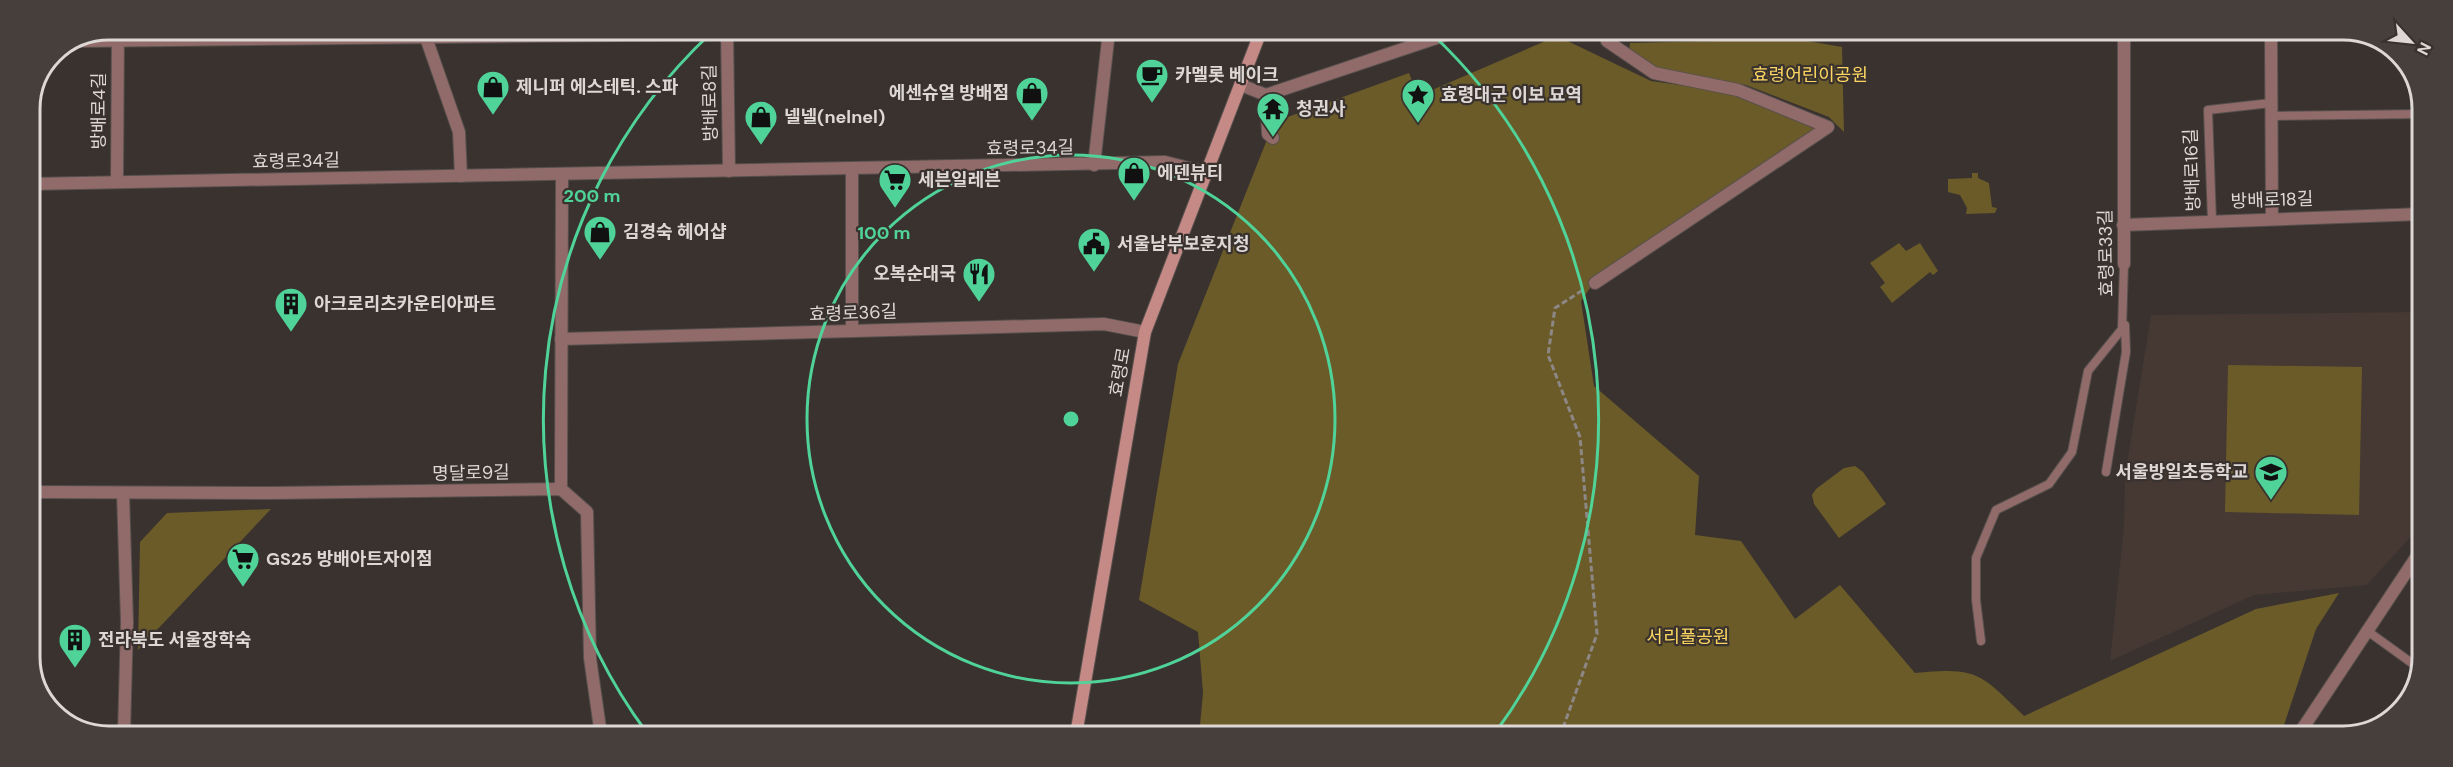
<svg xmlns="http://www.w3.org/2000/svg" width="2453" height="767" viewBox="0 0 2453 767" font-family="'DM Sans','Noto Sans KR',sans-serif">
	<style>
		.built { fill: #463933 }
		.green { fill: #6b5b29 }
		.lines { fill: none; stroke-linecap: round; stroke-linejoin: round }
		.service-casing { stroke: #57504d; stroke-width: 10 }
		.pedestrian-casing { stroke: #57504d; stroke-width: 14 }
		.minor-casing { stroke: #57504d; stroke-width: 14 }
		.secondary-casing { stroke: #57504d; stroke-width: 14 }
		.path { stroke: #8d8785; stroke-width: 3; stroke-dasharray: 6 3; stroke-linecap: butt }
		.service { stroke: #916b69; stroke-width: 8 }
		.pedestrian { stroke: #916b69; stroke-width: 12 }
		.minor { stroke: #916b69; stroke-width: 12 }
		.secondary { stroke: #c58986; stroke-width: 12 }
		.ring { fill: none; stroke: #50d398; stroke-width: 3 }
		.labels { text-anchor: middle; stroke-width: 4.5; stroke-linejoin: round; paint-order: stroke }
		.poi-label { font-size: 18px; font-weight: bold; fill: #ddd8d6; stroke: #39322f; text-anchor: start }
		.park-label { font-size: 18px; fill: #fcd661; stroke: #39322f }
		.street-label { font-size: 18px; fill: #ddd8d6; stroke: #39322f }
		.rim { fill: none; stroke: #ddd8d6; stroke-width: 3 }
		.centre { fill: #50d398; stroke: #39322f; stroke-width: 3 }
		.ring-label { font-size: 18px; text-anchor: middle; font-weight: bold; fill: #50d398; stroke: #39322f; stroke-width: 4.5; stroke-linejoin: round; paint-order: stroke }
	</style>
	<rect width="100%" height="100%" fill="#39322f"/>
	<!-- built -->
	<path class="built" d="M2422,312L2421,434L2415,532L2367,585L2254,595L2110,661L2124,526L2125,476L2151,315Z"/>
	<!-- green -->
	<g class="green">
		<path d="M1557,36L1651,81L1738,93L1817,127L1597,278L1581,301L1594,386L1699,476L1695,535L1741,541L1795,619L1840,585L1915,673C1978,667 1980,673 2024,716L2256,609L2339,593L2316,629L2283,728L2275,737L1199,736L1203,693L1198,632L1139,600L1178,364L1274,122L1409,73L1418,96Z"/>
		<path d="M1796,39L1842,47L1844,132L1829,117L1746,85L1680,77L1671,70L1657,69L1629,51L1630,43Z"/>
		<path d="M1972,173H1978V178L1989,183L1992,207L1997,208L1995,213L1966,214L1967,208L1960,195L1948,192V179L1972,178Z"/>
		<path d="M1899,243L1906,251L1920,243L1938,271L1933,275L1930,272L1892,303L1880,287L1885,283L1870,263Z"/>
		<path d="M2228,365L2362,367L2359,515L2225,512Z"/>
		<path d="M1855,466L1863,472L1886,504L1839,538L1814,504L1812,495L1816,489L1844,468Z"/>
		<path d="M271,509L138,650L140,542L167,513Z"/>
	</g>
	<g class="lines">
		<!-- service casing -->
		<g class="service-casing">
			<g id="service">
				<path d="M2271,116L2423,114"/>
				<path d="M2212,221L2208,110L2271,103"/>
				<path d="M2106,472L2126,352L2125,325"/>
				<path d="M2366,630L2420,669"/>
				<path d="M1981,641L1976,600V558L1996,510L2049,484L2072,452L2088,371L2122,329L2124,264"/>
			</g>
		</g>
		<!-- pedestrian casing -->
		<g class="pedestrian-casing">
			<g id="pedestrian">
				<path d="M1266,95L1268,134L1273,138"/>
				<path d="M1595,283L1828,127L1738,90L1654,73L1607,41L1608,32"/>
			</g>
		</g>
		<!-- minor casing -->
		<g class="minor-casing">
			<g id="minor">
				<path d="M727,31L729,171"/>
				<path d="M424,32L459,132L461,176"/>
				<path d="M2271,33L2272,218"/>
				<path d="M82,41L999,31"/>
				<path d="M1241,85L1266,95L1454,32"/>
				<path d="M1094,165L1109,31"/>
				<path d="M117,182L118,30"/>
				<path d="M30,184L1165,162L1208,173"/>
				<path d="M2123,225L2422,214"/>
				<path d="M2124,264V32"/>
				<path d="M852,331V168"/>
				<path d="M561,339L1104,324L1145,332"/>
				<path d="M561,489L562,174"/>
				<path d="M30,492L272,493L561,489L587,512L590,658L601,735"/>
				<path d="M123,493L127,622L124,734"/>
				<path d="M2297,737L2421,550"/>
			</g>
		</g>
		<!-- secondary casing -->
		<g class="secondary-casing">
			<path id="secondary" d="M1076,735L1145,332L1261,31"/>
		</g>
		<!-- path -->
		<path class="path" d="M1560,736L1597,634L1580,437L1548,355L1555,308L1583,290"/>
		<!-- service -->
		<use href="#service" class="service"/>
		<!-- pedestrian -->
		<use href="#pedestrian" class="pedestrian"/>
		<!-- minor -->
		<use href="#minor" class="minor"/>
		<!-- secondary -->
		<use href="#secondary" class="secondary"/>
	</g>
	<!-- distance rings -->
	<g class="ring">
		<circle cx="1071" cy="419" r="264"/>
		<path d="M647 733A528 528 0 0 1 711 33M1431 33A528 528 0 0 1 1495 733"/>
	</g>
	<!-- icons -->
	<defs>
		<g id="cafe-pin" transform="scale(1.725)"><path d="M0 17L-7.5 6A9.5 9.5 0 1 1 7.5 6Z" fill="#50d398" stroke="#39322f"/><path d="M-5.5-4.5H6V0H3Q3 3.5 0 3.5H-2.5Q-5.5 3.5-5.5 0ZM3-3.2v2h1.7v-2ZM-6 4.5H4V6H-6Z" fill="#111"/></g>
		<g id="shop-pin" transform="scale(1.725)"><path d="M0 17L-7.5 6A9.5 9.5 0 1 1 7.5 6Z" fill="#50d398" stroke="#39322f"/><path d="M-5-2.5h2.3a2.7 3.5 0 0 1 5.4 0H5L5.5 6h-11ZM-1.5-2.5h3a1.5 2.3 0 0 0-3 0Z" fill="#111"/></g>
		<g id="sight-pin" transform="scale(1.725)"><path d="M0 17L-7.5 6A9.5 9.5 0 1 1 7.5 6Z" fill="#50d398" stroke="#39322f"/><path d="M0-6L1.8-2.2L6-1.7L2.9 1.2L3.7 5.4L0 3.3L-3.7 5.4L-2.9 1.2L-6-1.7L-1.8-2.2Z" fill="#111"/></g>
		<g id="temple-pin" transform="scale(1.725)"><path d="M0 17L-7.5 6A9.5 9.5 0 1 1 7.5 6Z" fill="#50d398" stroke="#39322f"/><path d="M0-6L5-2H3V0L6.5 2.5H4V6H1.5V3h-3V6H-4V2.5H-6.5L-3 0V-2H-5Z" fill="#111"/></g>
		<g id="supermarket-pin" transform="scale(1.725)"><path d="M0 17L-7.5 6A9.5 9.5 0 1 1 7.5 6Z" fill="#50d398" stroke="#39322f"/><path d="M-6-5.5h2.5l.6 2H6L4.5 2H-2.5L-4.4-4H-6ZM-1.5 3.2a1.3 1.3 0 1 0 .1 0ZM3 3.2a1.3 1.3 0 1 0 .1 0Z" fill="#111"/></g>
		<g id="civic-pin" transform="scale(1.725)"><path d="M0 17L-7.5 6A9.5 9.5 0 1 1 7.5 6Z" fill="#50d398" stroke="#39322f"/><path d="M-.6-6.5H3V-4.5H.6V-3L4-1V1h2V6H-6V1h2V-1L-.6-3ZM-1.2 2.5V6h2.4V2.5Z" fill="#111"/></g>
		<g id="restaurant-pin" transform="scale(1.725)"><path d="M0 17L-7.5 6A9.5 9.5 0 1 1 7.5 6Z" fill="#50d398" stroke="#39322f"/><path d="M-5-6h1v4h1v-4h1v4h1v-4h1v5L-1.5 .5V6h-2V.5L-5-1ZM5-6V6H3V1.5H1.5Q1.5-4 5-6Z" fill="#111"/></g>
		<g id="building-pin" transform="scale(1.725)"><path d="M0 17L-7.5 6A9.5 9.5 0 1 1 7.5 6Z" fill="#50d398" stroke="#39322f"/><path d="M-4-6H4V6H1V3H-1V6H-4ZM-2.5-4.3h1.7v1.8h-1.7ZM.8-4.3h1.7v1.8H.8ZM-2.5-1h1.7V.8h-1.7ZM.8-1h1.7V.8H.8Z" fill="#111"/></g>
		<g id="school-pin" transform="scale(1.725)"><path d="M0 17L-7.5 6A9.5 9.5 0 1 1 7.5 6Z" fill="#50d398" stroke="#39322f"/><path d="M0-5L7-2L0 1L-7-2ZM-4 1L0 2.5L4 1V4Q0 6-4 4Z" fill="#111"/></g>
	</defs>
	<g fill-rule="evenodd">
		<use href="#cafe-pin" x="1152" y="75"/>
		<use href="#shop-pin" x="493" y="87"/>
		<use href="#shop-pin" x="1032" y="93"/>
		<use href="#sight-pin" x="1418" y="95"/>
		<use href="#temple-pin" x="1273" y="109"/>
		<use href="#shop-pin" x="761" y="117"/>
		<use href="#shop-pin" x="1134" y="173"/>
		<use href="#supermarket-pin" x="895" y="180"/>
		<use href="#shop-pin" x="600" y="232"/>
		<use href="#civic-pin" x="1094" y="244"/>
		<use href="#restaurant-pin" x="979" y="274"/>
		<use href="#building-pin" x="291" y="304"/>
		<use href="#school-pin" x="2271" y="472"/>
		<use href="#supermarket-pin" x="243" y="559"/>
		<use href="#building-pin" x="75" y="640"/>
	</g>
	<g class="labels">
		<!-- poi labels -->
		<g class="poi-label">
			<text x="1175" y="81">카멜롯 베이크</text>
			<text x="516" y="93">제니퍼 에스테틱. 스파</text>
			<text x="1009" y="99" text-anchor="end">에센슈얼 방배점</text>
			<text x="1441" y="101">효령대군 이보 묘역</text>
			<text x="1296" y="115">청권사</text>
			<text x="784" y="123">넬넬(nelnel)</text>
			<text x="1157" y="179">에덴뷰티</text>
			<text x="918" y="186">세븐일레븐</text>
			<text x="623" y="238">김경숙 헤어샵</text>
			<text x="1117" y="250">서울남부보훈지청</text>
			<text x="956" y="280" text-anchor="end">오복순대국</text>
			<text x="314" y="310">아크로리츠카운티아파트</text>
			<text x="2248" y="478" text-anchor="end">서울방일초등학교</text>
			<text x="266" y="565">GS25 방배아트자이점</text>
			<text x="98" y="646">전라북도 서울장학숙</text>
		</g>
		<!-- park labels -->
		<g class="park-label">
			<text x="1810" y="81">효령어린이공원</text>
			<text x="1688" y="643">서리풀공원</text>
		</g>
		<!-- street labels -->
		<g class="street-label">
			<text transform="translate(710 103) rotate(-91)" y="6">방배로8길</text>
			<text transform="translate(99 111) rotate(-90)" y="6">방배로4길</text>
			<text transform="translate(1030 148) rotate(-1)" y="6">효령로34길</text>
			<text transform="translate(296 161) rotate(-1)" y="6">효령로34길</text>
			<text transform="translate(2192 170) rotate(-92)" y="6">방배로16길</text>
			<text transform="translate(2272 200) rotate(-2)" y="6">방배로18길</text>
			<text transform="translate(2106 253) rotate(-91)" y="6">효령로33길</text>
			<text transform="translate(853 313) rotate(-2)" y="6">효령로36길</text>
			<text transform="translate(1120 372) rotate(-80)" y="6">효령로</text>
			<text transform="translate(471 473) rotate(-1)" y="6">명달로9길</text>
		</g>
	</g>
	<!-- crop -->
	<path d="M0 0H2453V767H0ZM109 40H2343A69 69 0 0 1 2412 109V657A69 69 0 0 1 2343 726H109A69 69 0 0 1 40 657V109A69 69 0 0 1 109 40Z" fill="#463f3c" fill-rule="evenodd"/>
	<path class="rim" d="M109 40H2343A69 69 0 0 1 2412 109V657A69 69 0 0 1 2343 726H109A69 69 0 0 1 40 657V109A69 69 0 0 1 109 40Z"/>
	<circle cx="1071" cy="419" r="9" class="centre"/>
	<g class="ring-label">
		<text x="592" y="202">200 m</text>
		<text x="884" y="239">100 m</text>
	</g>
	<!-- north arrow -->
	<g transform="translate(2411 42) rotate(117)" stroke="#39322f" stroke-width="4.5" paint-order="stroke">
	<path d="M0-4.5L10 22L0 15L-10 22Z" fill="#ddd8d6"/>
	<text y="-9" font-size="16" font-weight="bold" text-anchor="middle" fill="#ddd8d6">N</text>
	</g>
</svg>
